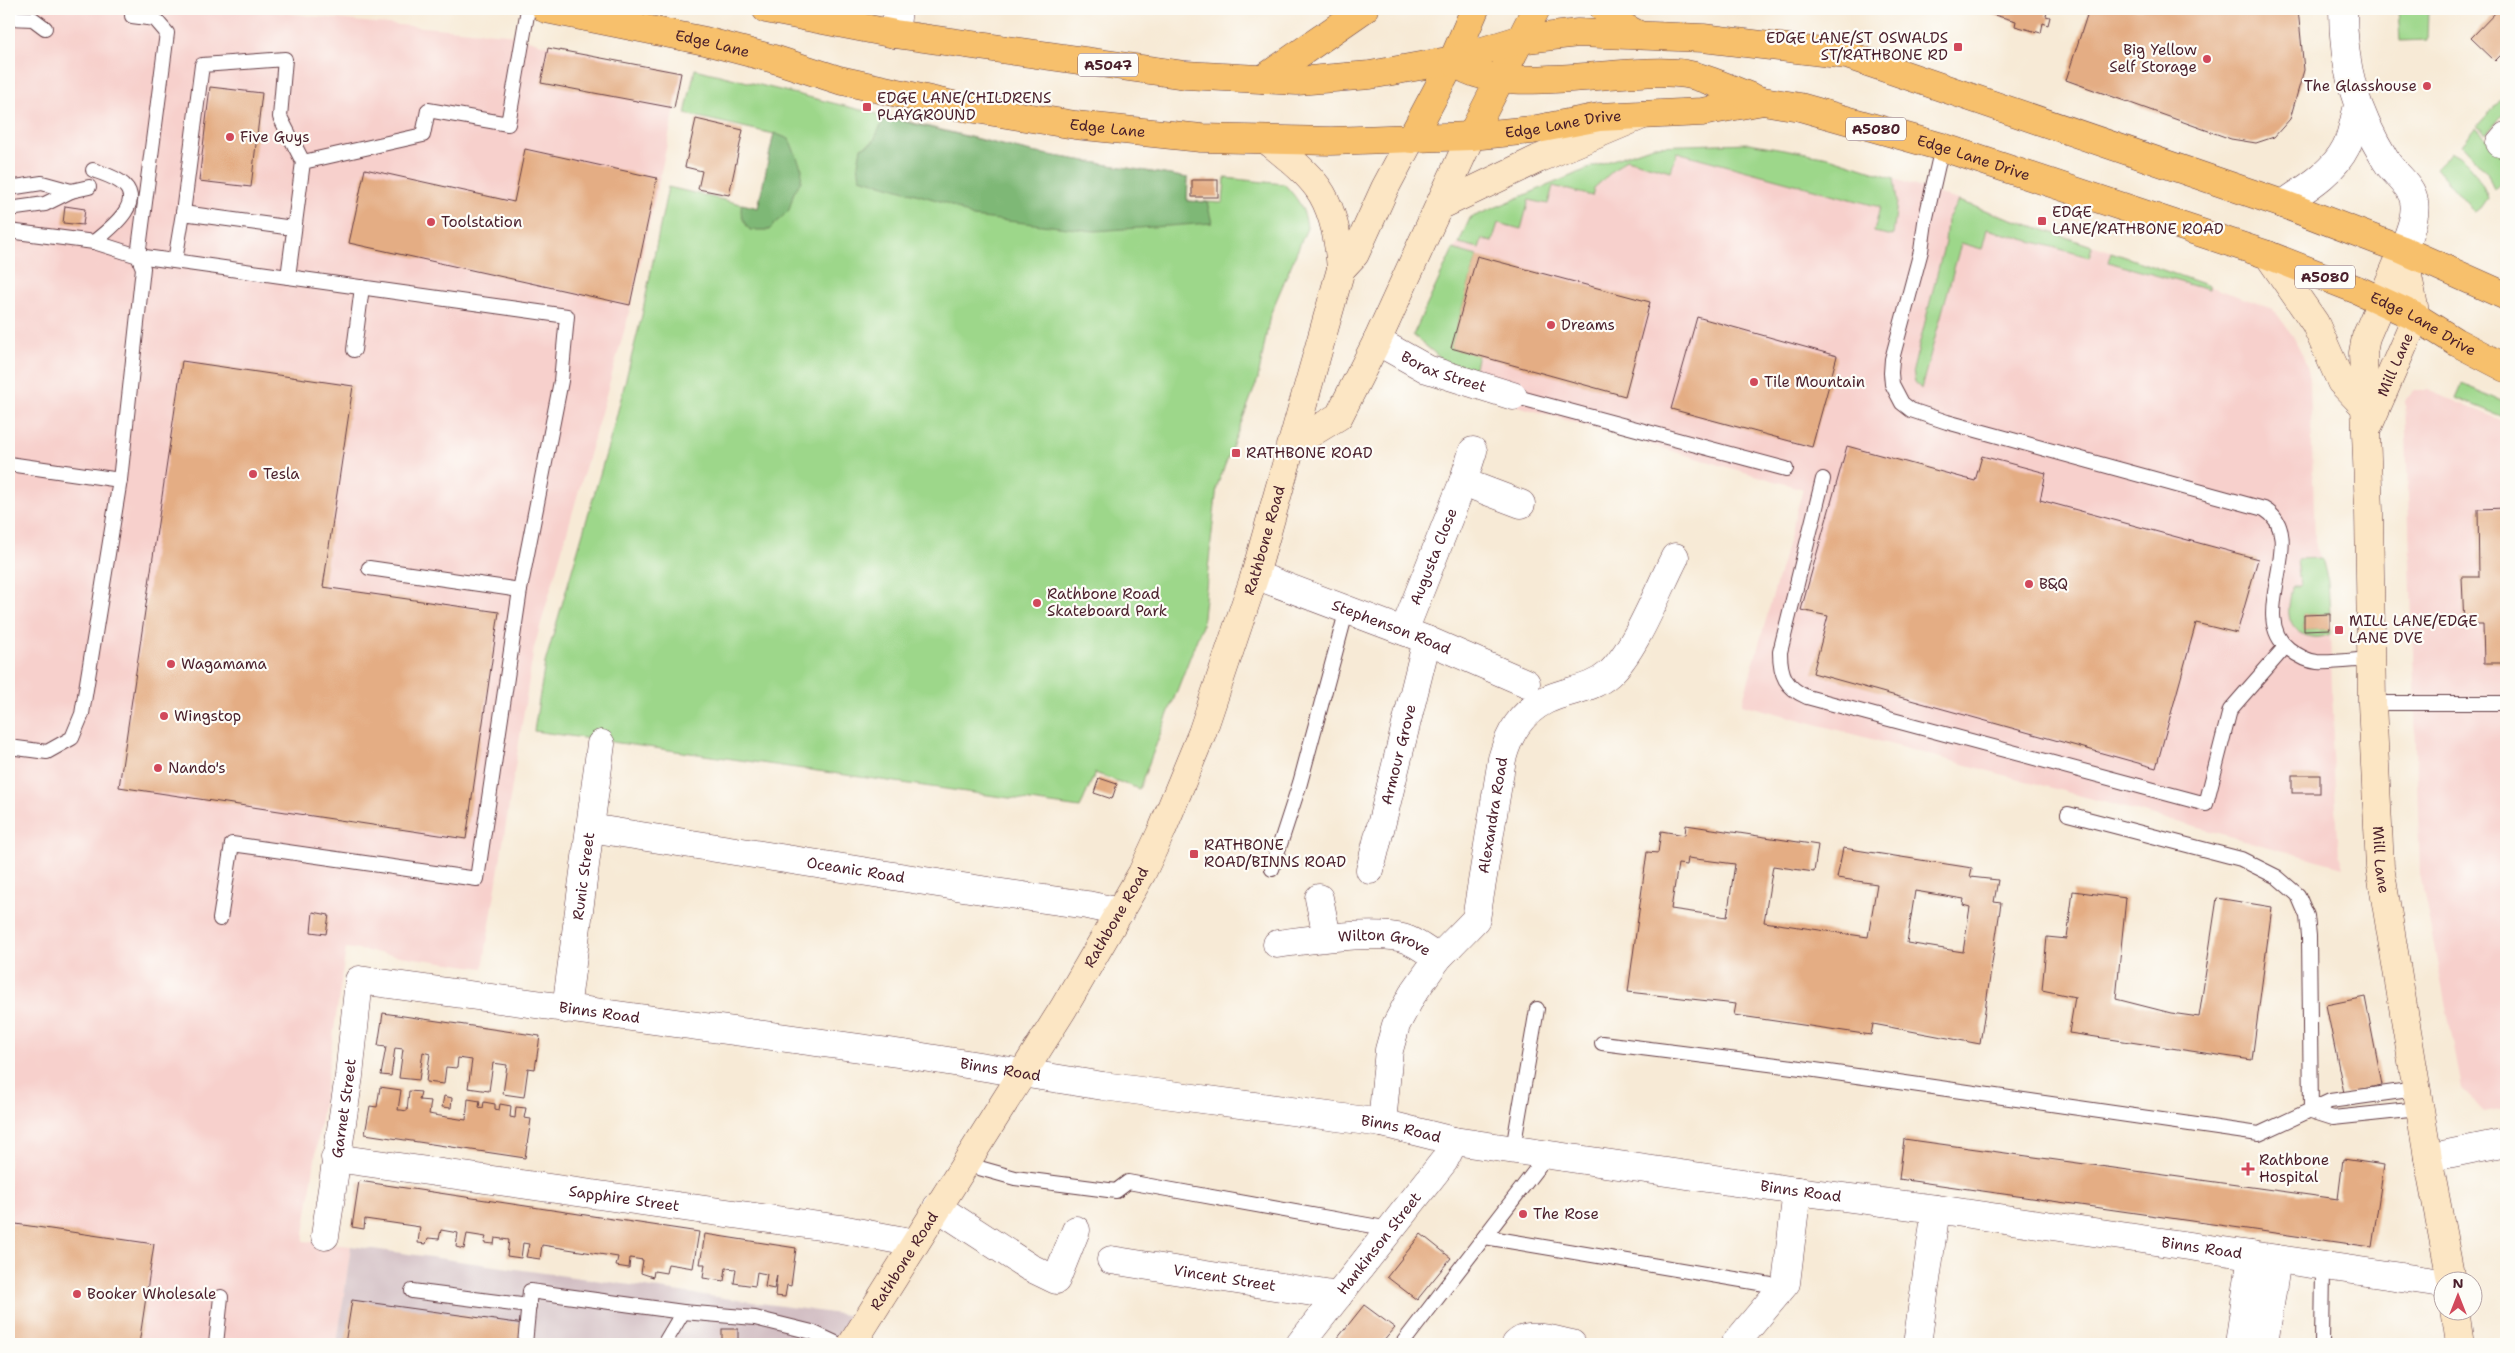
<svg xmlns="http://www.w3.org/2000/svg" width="2515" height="1353" viewBox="0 0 2515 1353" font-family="'Shantell Sans',sans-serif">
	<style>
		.built { fill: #f7d0cc }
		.industrial { fill: #d2bec3 }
		.green { fill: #9dd78a; stroke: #747b5a }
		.forest { fill: #7eb876; stroke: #646c50 }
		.building { fill: #e4ad84; fill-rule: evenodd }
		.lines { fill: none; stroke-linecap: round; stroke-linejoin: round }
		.lane-casing { stroke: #643d45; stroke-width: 16 }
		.street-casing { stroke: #643d45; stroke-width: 29 }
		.secondary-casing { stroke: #643d45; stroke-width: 29 }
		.primary-casing { stroke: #643d45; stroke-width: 29 }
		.highway-casing { stroke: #643d45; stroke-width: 29 }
		.lane { stroke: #fff; stroke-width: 14 }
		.street { stroke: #fff; stroke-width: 28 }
		.secondary { stroke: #fce6c4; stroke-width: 28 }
		.primary { stroke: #f7c06c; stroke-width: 28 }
		.highway { stroke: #f7c06c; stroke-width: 28 }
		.poi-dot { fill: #d1495b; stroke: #fdfcf7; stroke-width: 2 }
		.labels { text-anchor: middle; stroke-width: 4.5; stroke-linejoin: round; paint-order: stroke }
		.shield { fill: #fdfcf7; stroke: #806168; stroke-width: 1 }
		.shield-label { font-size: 14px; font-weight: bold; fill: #4a1f2b }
		.poi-label { font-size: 15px; fill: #4a1f2b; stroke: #fdfcf7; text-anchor: start }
		.street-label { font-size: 15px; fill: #4a1f2b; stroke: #fdfcf7 }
	</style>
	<rect width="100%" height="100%" fill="#fdfcf7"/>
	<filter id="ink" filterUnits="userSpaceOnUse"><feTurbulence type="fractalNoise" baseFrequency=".02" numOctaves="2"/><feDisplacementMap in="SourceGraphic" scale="10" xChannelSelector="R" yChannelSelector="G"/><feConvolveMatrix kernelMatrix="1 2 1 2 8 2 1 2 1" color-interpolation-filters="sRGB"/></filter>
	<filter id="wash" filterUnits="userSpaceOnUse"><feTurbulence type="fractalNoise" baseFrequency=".0096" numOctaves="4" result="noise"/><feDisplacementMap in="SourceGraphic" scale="20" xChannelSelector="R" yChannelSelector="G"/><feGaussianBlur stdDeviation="1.12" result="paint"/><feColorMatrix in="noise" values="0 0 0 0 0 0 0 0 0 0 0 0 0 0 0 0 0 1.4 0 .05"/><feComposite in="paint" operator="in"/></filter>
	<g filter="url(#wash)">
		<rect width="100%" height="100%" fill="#f7ead6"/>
		<!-- built -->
		<g class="built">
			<path d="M9,9H251L363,22L507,34L542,44L683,73L629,314L534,648L483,968L346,948L303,1241L351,1246L337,1344H9Z"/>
			<path d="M1749,143L1829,157L2113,252L2268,307L2277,314L2293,336L2304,358L2310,383L2315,542L2328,582L2334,739L2332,740L2339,855L2343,867L1742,704L1803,489L1511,404L1473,374L1429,350L1413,335L1453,249L1459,243L1470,218L1592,167L1653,146Z"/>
			<path d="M2415,390H2427L2506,422V1108L2485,1112L2462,1088L2420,874L2405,400Z"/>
		</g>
		<!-- industrial -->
		<path class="industrial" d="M351,1246L868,1318L852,1344H337Z"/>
		<!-- green -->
		<g class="green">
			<path d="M2398,9H2428L2427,40L2400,41Z"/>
			<path d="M695,69L1031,152L1188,178L1187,201L1223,203L1225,178L1284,184C1297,198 1305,208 1307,228L1270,315L1258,379L1217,486L1202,626L1139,789L1095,773L1080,808L534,731L545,663L614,426L642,315L668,187L758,208L774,134L685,114Z"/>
			<path d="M2506,94V111L2486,134L2477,126Z"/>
			<path d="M2476,128L2506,158V176L2494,190L2487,172L2462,145Z"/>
			<path d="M1749,143L1829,157L1894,178L1897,202L1893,236L1874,232L1880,207L1677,152L1671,171L1626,159L1594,188L1592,196L1553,186L1548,204L1529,200L1521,229L1498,223L1492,242L1482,239L1479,248L1459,243L1470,218L1592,167L1653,146Z"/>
			<path d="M2452,152C2470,161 2481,179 2488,198L2481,208L2474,212L2436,168Z"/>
			<path d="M1958,201L2092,246L2089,257L1987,229L1982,249L1961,243L1921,389L1915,382L1913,370L1945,242L1947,220Z"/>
			<path d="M1453,249L1477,256L1451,348L1478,355L1473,374L1444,361L1413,335Z"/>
			<path d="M2111,252L2209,286V290L2108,262Z"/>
			<path d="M2462,384L2506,403V418L2456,398Z"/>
			<path d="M2322,558L2328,582L2330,614L2304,615V630L2330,629V634C2313,642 2293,635 2289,615C2288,606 2291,595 2292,586H2300L2297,559Z"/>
		</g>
		<!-- forest -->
		<g class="forest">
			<path d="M885,117L1031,152L1188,178L1187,201L1207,202L1212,223L1094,231L973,217L947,203L860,178L858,164L861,148L873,142Z"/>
			<path d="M774,133L789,139L802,169L801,181L794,192L789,210L769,230H750C744,222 739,215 742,204L758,208Z"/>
		</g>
		<g id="blocks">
			<!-- building -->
			<g class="building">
				<path d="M1972,9H2048L2046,16L2050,17L2048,25L2043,23L2041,33L2015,26L2016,21Z"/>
				<path d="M2089,9H2298L2304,70L2290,119L2274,137L2256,143L2231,139L2066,80Z"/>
				<path d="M2499,9H2506V50L2495,61L2471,38Z"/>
				<path d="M548,48L681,73L674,108L541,83Z"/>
				<path d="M210,87L262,93L251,187L199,181Z"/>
				<path d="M696,119L743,130L729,195L698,189L702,171L685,167Z"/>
				<path d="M525,149L657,178L630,305L349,243L365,169L514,202Z"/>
				<rect x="1192" y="180" width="26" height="17"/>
				<path d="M65,206L85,209L83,225L63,223Z"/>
				<path d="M1477,256L1650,302L1625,396L1451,348Z"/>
				<path d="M1697,317L1837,356L1812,447L1671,409Z"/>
				<path d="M182,361L353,386L323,587L499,612L466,839L119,787Z"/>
				<path d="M1847,446L1975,481L1982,456L2046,473L2040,500L2258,559L2237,633L2196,623L2156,768L1813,673L1828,616L1801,610Z"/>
				<path d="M2506,508V663H2484L2483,625H2464L2462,577H2479L2478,509Z"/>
				<path d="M2330,614V629L2304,630V615Z"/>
				<rect x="2292" y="775" width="28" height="18"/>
				<path d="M1099,778L1117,784L1112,799L1094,793Z"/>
				<path d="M1686,825L1818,845L1814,872L1773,866L1764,922L1868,937L1877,884L1837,878L1843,848L1972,868L1970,877L1998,880L1994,902L2001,903L1980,1044L1873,1024L1871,1035L1734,1015L1736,1004L1628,992L1647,852L1658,853L1661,831L1685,835ZM1688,858L1735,864L1727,917L1671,909L1678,864L1687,865ZM1915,891L1964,899L1963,905L1970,907L1963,952L1907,943Z"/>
				<path d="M2073,891L2126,898L2116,999L2171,1013L2199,1017L2217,898L2272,907L2252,1060L2069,1033L2075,997L2042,990L2047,937L2067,939Z"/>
				<path d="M313,912L329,915L326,934L311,932Z"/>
				<path d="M2365,997L2382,1085L2344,1093L2326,1005Z"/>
				<path d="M383,1013L540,1036L535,1069L528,1068L524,1097L503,1094L507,1065L493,1063L489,1091L468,1088L472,1060L458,1058L457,1068L446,1067L444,1084L426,1082L430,1054L423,1052L419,1080L399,1078L403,1049L395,1048L391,1076L381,1075L386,1047L378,1046Z"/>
				<path d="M380,1087L401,1090L398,1110H401L407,1111L409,1091L421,1092L419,1100L431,1101L429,1114L434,1115L466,1120L468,1099L480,1101L479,1107L483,1108L484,1102L495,1104V1109L499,1110L500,1104L511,1106L510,1117L515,1118L516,1107L526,1108L524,1118L531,1119L525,1158L365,1134L370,1106L377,1107Z"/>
				<path d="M444,1096L452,1098L451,1108L442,1107Z"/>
				<path d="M1904,1139L2338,1199L2343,1159L2384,1165L2372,1247L1899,1179Z"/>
				<path d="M359,1181L699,1232L693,1268L668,1264L666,1273L654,1271L653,1277L641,1273L643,1260L630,1258L629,1268L616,1266L618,1257L542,1245L540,1259L526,1257L529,1244L523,1243L521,1258L507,1256L509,1240L495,1238L494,1244L484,1243L486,1237L467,1234L464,1249L456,1247L458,1233L441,1230L439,1239L428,1238L426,1244L418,1243L420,1227L365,1219L364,1229L352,1227Z"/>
				<path d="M9,1223L154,1244L139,1344H9Z"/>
				<path d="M705,1234L796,1248L791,1286L787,1285L785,1297L775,1296L777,1275L774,1289L765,1287L767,1274L761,1273L757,1272L755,1286L734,1283L736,1269L726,1268L724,1281L703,1278L705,1264H700Z"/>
				<path d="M1421,1234L1451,1258L1417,1300L1387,1277Z"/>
				<path d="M352,1300L524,1324L521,1344H345Z"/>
				<path d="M1364,1305L1395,1328L1381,1344H1333Z"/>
				<rect x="722" y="1329" width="16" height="11"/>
			</g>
		</g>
	</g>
	<g filter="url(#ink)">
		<use href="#blocks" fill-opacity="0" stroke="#643d45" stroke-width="1"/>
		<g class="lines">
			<!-- lane casing -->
			<g class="lane-casing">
				<g id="lane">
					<path d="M132,16L155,19L167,33L138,256L567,316L561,381L520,590L477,879L232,844L220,919"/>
					<path d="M9,18L33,19L45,28"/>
					<path d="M1942,147L1925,222L1921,251L1892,359L1891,373L1892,384L1902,403L1911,410L1947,422L2264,509C2311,536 2245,616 2289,649C2297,655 2307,661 2317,662C2334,663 2353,660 2370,659"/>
					<path d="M93,170C102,173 111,176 119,181C149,200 110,229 94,242"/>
					<path d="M9,188L42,183L71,191L89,187"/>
					<path d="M9,209L45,204L71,191"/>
					<path d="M183,213L202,65L285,59L280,117L303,162"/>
					<path d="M9,231L94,242L138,256L143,268L120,480L9,464"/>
					<path d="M175,261L183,213L293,228"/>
					<path d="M288,277L303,162L423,135L428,110L508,124L528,9"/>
					<path d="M354,350L362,287"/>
					<path d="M1513,396L1786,469"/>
					<path d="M1823,479L1780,652C1780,675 1786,688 1807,697L2206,804L2230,710L2285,647"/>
					<path d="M369,568L520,590"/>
					<path d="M2372,703H2506"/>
					<path d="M9,747L47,752L72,738L82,714L120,480"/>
					<path d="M2068,814L2241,859L2277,877L2298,895L2307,916L2309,936L2311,1111"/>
					<path d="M1272,869L1300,783L1347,609"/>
					<path d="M1602,1043L1801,1068L2259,1134L2330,1101L2416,1089"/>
					<path d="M2311,1111L2333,1118L2419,1109"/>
					<path d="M1513,1149L1537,1009"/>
					<path d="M965,1164L1015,1178L1116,1191L1128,1182L1390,1229"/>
					<path d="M1485,1237L1783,1287"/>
					<path d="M412,1291L529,1306"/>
					<path d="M216,1344L221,1297"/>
					<path d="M525,1344L530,1291L683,1312L755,1318L812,1332L838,1344"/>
					<path d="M664,1344L683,1312"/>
					<path d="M1402,1344L1548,1154"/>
					<path d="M2322,1344L2323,1266"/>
				</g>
			</g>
			<!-- street casing -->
			<g class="street-casing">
				<g id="street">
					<path d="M2343,9C2343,68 2355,110 2386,161C2394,174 2412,185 2414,201C2417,217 2408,235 2403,250"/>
					<path d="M895,34L898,9"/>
					<path d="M2500,143L2506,136"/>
					<path d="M2283,204C2305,189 2333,173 2346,147C2352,135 2354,119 2358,106"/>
					<path id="s1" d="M1377,341L1427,369L1513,396"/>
					<path d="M1463,482L1521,504"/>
					<path id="s2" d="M1255,575L1427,640L1526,683"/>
					<path id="s3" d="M1404,631L1463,482L1473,451"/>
					<path id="s4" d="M590,828L988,891L1087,905L1120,912"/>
					<path id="s5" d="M1370,870L1427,640"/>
					<path d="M1319,898L1327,937"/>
					<path id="s6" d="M1277,944C1305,940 1383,929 1408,940C1418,944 1428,952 1438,958"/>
					<path id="s7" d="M566,1009L601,744"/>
					<path id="s8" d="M1382,1123L1389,1050L1396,1025L1412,995L1438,958L1476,919L1502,759C1509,733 1521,713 1546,700C1567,690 1591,690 1609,674C1635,651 1658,590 1675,557"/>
					<path id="s9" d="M335,1158L841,1229L915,1243"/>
					<path d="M2428,1158L2506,1142"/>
					<path d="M937,1207L1029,1267L1056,1280L1076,1230"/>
					<path id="s10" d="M325,1236L349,1076L359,980L904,1054L1103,1086L1382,1123L1454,1141L1797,1191L1936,1209L2442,1283"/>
					<path id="s11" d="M1111,1260L1338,1296"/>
					<path id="s12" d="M1300,1344L1444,1161L1454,1141"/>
					<path d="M1516,1344C1529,1331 1556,1341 1572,1344"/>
					<path d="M1735,1344L1786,1283L1797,1191"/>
					<path d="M1917,1344L1936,1209"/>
					<path d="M2239,1344L2252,1255"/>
					<path d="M2264,1344L2277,1259"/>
				</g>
			</g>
			<!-- secondary casing -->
			<g class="secondary-casing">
				<g id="secondary">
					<path d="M1268,141C1285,155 1305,170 1318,188C1334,210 1339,244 1341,269"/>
					<path d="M1440,206L1538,159L1643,115"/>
					<path id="s13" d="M2403,250L2366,337L2363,353L2369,511L2372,703L2380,867L2428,1158L2451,1280"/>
					<path d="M2268,255L2315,323L2341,382L2365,407"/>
					<path id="s14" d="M2368,427L2416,317L2403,250"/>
					<path d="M1290,446L1339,416L1377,341L1471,136"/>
					<path d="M2455,1310L2460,1344"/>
					<path id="s15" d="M852,1344L1063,1009L1142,873L1162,830L1202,733L1255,575L1341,269L1355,254L1385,188L1411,139"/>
				</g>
			</g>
			<!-- primary casing -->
			<g class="primary-casing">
				<g id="primary">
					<path d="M1604,9L1624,27L1637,34"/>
					<path d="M1263,79L1364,9"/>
					<path d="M1471,136L1536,9"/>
					<path d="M1411,139L1453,60L1475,9"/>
				</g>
			</g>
			<!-- highway casing -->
			<g class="highway-casing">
				<g id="highway">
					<path id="s16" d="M546,9L705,41L774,59L839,80L957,106L1075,125L1201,138L1331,141L1471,136L1532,130L1599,117L1702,112L1763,101L1800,107L1942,147L2268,255L2360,291L2416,317L2456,342L2506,368"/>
					<path d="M766,9L895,34L1135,68L1185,75L1297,81L1370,75L1453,60L1518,40L1578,33L1703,38L1847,55L2283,204L2403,250L2506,296"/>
					<path d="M1453,60C1492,101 1630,64 1686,74C1710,78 1738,93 1762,101"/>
				</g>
			</g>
			<!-- lane -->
			<use href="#lane" class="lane"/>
			<!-- street -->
			<use href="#street" class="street"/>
			<!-- secondary -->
			<use href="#secondary" class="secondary"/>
			<!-- primary -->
			<use href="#primary" class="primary"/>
			<!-- highway -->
			<use href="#highway" class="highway"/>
		</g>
	</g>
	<!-- markers -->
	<g class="poi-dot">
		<rect x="1953" y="42" width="10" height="10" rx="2.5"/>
		<circle cx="2207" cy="59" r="5"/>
		<circle cx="2427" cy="86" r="5"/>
		<rect x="862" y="102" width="10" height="10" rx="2.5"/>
		<circle cx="230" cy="137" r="5"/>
		<rect x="2037" y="216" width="10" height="10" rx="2.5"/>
		<circle cx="431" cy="222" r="5"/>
		<circle cx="1551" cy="325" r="5"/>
		<circle cx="1754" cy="382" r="5"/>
		<rect x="1231" y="448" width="10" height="10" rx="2.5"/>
		<circle cx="253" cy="474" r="5"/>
		<circle cx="2029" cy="584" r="5"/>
		<circle cx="1037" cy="603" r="5"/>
		<rect x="2334" y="625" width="10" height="10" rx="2.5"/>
		<circle cx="171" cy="664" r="5"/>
		<circle cx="164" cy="716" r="5"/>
		<circle cx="158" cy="768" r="5"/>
		<rect x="1189" y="849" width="10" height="10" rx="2.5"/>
		<path d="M2245.5 1161.5h5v5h5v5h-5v5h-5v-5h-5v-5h5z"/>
		<circle cx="1523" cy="1214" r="5"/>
		<circle cx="77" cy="1294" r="5"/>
	</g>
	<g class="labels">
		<!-- shield labels -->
		<g class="shield">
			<rect x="1078" y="53.5" width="60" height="23" rx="4"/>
			<rect x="1846" y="117.5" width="60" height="23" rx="4"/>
			<rect x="2295" y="265.5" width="60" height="23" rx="4"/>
		</g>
		<g class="shield-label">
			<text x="1108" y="70">A5047</text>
			<text x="1876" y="134">A5080</text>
			<text x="2325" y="282">A5080</text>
		</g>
		<!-- poi labels -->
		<g class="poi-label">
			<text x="1948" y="43" text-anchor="end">EDGE LANE/ST OSWALDS<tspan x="1948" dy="17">ST/RATHBONE RD</tspan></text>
			<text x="2197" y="55" text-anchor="end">Big Yellow<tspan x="2197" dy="17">Self Storage</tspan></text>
			<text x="2417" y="91" text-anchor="end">The Glasshouse</text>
			<text x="877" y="103">EDGE LANE/CHILDRENS<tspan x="877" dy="17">PLAYGROUND</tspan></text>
			<text x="240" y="142">Five Guys</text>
			<text x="2052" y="217">EDGE<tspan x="2052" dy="17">LANE/RATHBONE ROAD</tspan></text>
			<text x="441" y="227">Toolstation</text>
			<text x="1561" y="330">Dreams</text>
			<text x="1764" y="387">Tile Mountain</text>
			<text x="1246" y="458">RATHBONE ROAD</text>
			<text x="263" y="479">Tesla</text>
			<text x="2039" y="589">B&amp;Q</text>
			<text x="1047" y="599">Rathbone Road<tspan x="1047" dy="17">Skateboard Park</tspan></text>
			<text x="2349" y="626">MILL LANE/EDGE<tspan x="2349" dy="17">LANE DVE</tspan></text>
			<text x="181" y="669">Wagamama</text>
			<text x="174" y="721">Wingstop</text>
			<text x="168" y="773">Nando's</text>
			<text x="1204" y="850">RATHBONE<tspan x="1204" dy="17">ROAD/BINNS ROAD</tspan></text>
			<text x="2259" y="1165">Rathbone<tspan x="2259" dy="17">Hospital</tspan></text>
			<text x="1533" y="1219">The Rose</text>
			<text x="87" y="1299">Booker Wholesale</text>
		</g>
		<!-- street labels -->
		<g class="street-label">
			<text dy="5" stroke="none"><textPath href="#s16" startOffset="170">Edge Lane</textPath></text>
			<text dy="5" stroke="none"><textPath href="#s16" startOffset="1032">Edge Lane Drive</textPath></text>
			<text dy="5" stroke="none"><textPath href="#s16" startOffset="575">Edge Lane</textPath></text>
			<text dy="5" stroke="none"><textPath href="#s16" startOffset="1452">Edge Lane Drive</textPath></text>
			<text dy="5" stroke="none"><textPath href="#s16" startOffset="1932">Edge Lane Drive</textPath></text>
			<text dy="5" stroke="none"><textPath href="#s14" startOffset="68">Mill Lane</textPath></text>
			<text dy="5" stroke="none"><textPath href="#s1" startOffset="74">Borax Street</textPath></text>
			<text dy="5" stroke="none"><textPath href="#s15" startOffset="908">Rathbone Road</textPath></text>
			<text dy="5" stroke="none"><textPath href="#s3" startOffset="80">Augusta Close</textPath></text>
			<text dy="5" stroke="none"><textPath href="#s2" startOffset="146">Stephenson Road</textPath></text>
			<text dy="5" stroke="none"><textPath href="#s5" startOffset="119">Armour Grove</textPath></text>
			<text dy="5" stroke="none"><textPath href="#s8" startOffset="338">Alexandra Road</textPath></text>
			<text dy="5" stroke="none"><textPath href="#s13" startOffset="618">Mill Lane</textPath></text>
			<text dy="5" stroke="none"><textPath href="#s4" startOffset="269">Oceanic Road</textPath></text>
			<text dy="5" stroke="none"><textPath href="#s7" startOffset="134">Runic Street</textPath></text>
			<text dy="5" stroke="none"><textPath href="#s15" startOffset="502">Rathbone Road</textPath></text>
			<text dy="5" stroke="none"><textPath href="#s6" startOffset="109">Wilton Grove</textPath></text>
			<text dy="5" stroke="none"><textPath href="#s10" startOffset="501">Binns Road</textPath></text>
			<text dy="5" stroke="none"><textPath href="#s10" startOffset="906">Binns Road</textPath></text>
			<text dy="5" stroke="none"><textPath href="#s10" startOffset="129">Garnet Street</textPath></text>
			<text dy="5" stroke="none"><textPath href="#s10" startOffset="1311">Binns Road</textPath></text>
			<text dy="5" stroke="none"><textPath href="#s10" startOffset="1716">Binns Road</textPath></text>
			<text dy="5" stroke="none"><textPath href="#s9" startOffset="292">Sapphire Street</textPath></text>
			<text dy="5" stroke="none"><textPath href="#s12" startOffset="128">Hankinson Street</textPath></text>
			<text dy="5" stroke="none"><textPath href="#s10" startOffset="2121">Binns Road</textPath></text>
			<text dy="5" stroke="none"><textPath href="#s15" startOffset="98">Rathbone Road</textPath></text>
			<text dy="5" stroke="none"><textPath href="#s11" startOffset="115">Vincent Street</textPath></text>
		</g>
	</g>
	<!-- margin -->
	<rect width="2515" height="1353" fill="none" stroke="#fdfcf7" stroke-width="30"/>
	<!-- north arrow -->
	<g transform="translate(2458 1296)"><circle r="24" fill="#fdfcf7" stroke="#b5a4a5"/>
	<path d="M0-4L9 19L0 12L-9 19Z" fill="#d1495b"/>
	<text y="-8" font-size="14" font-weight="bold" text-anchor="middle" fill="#4a1f2b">N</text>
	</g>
</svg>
